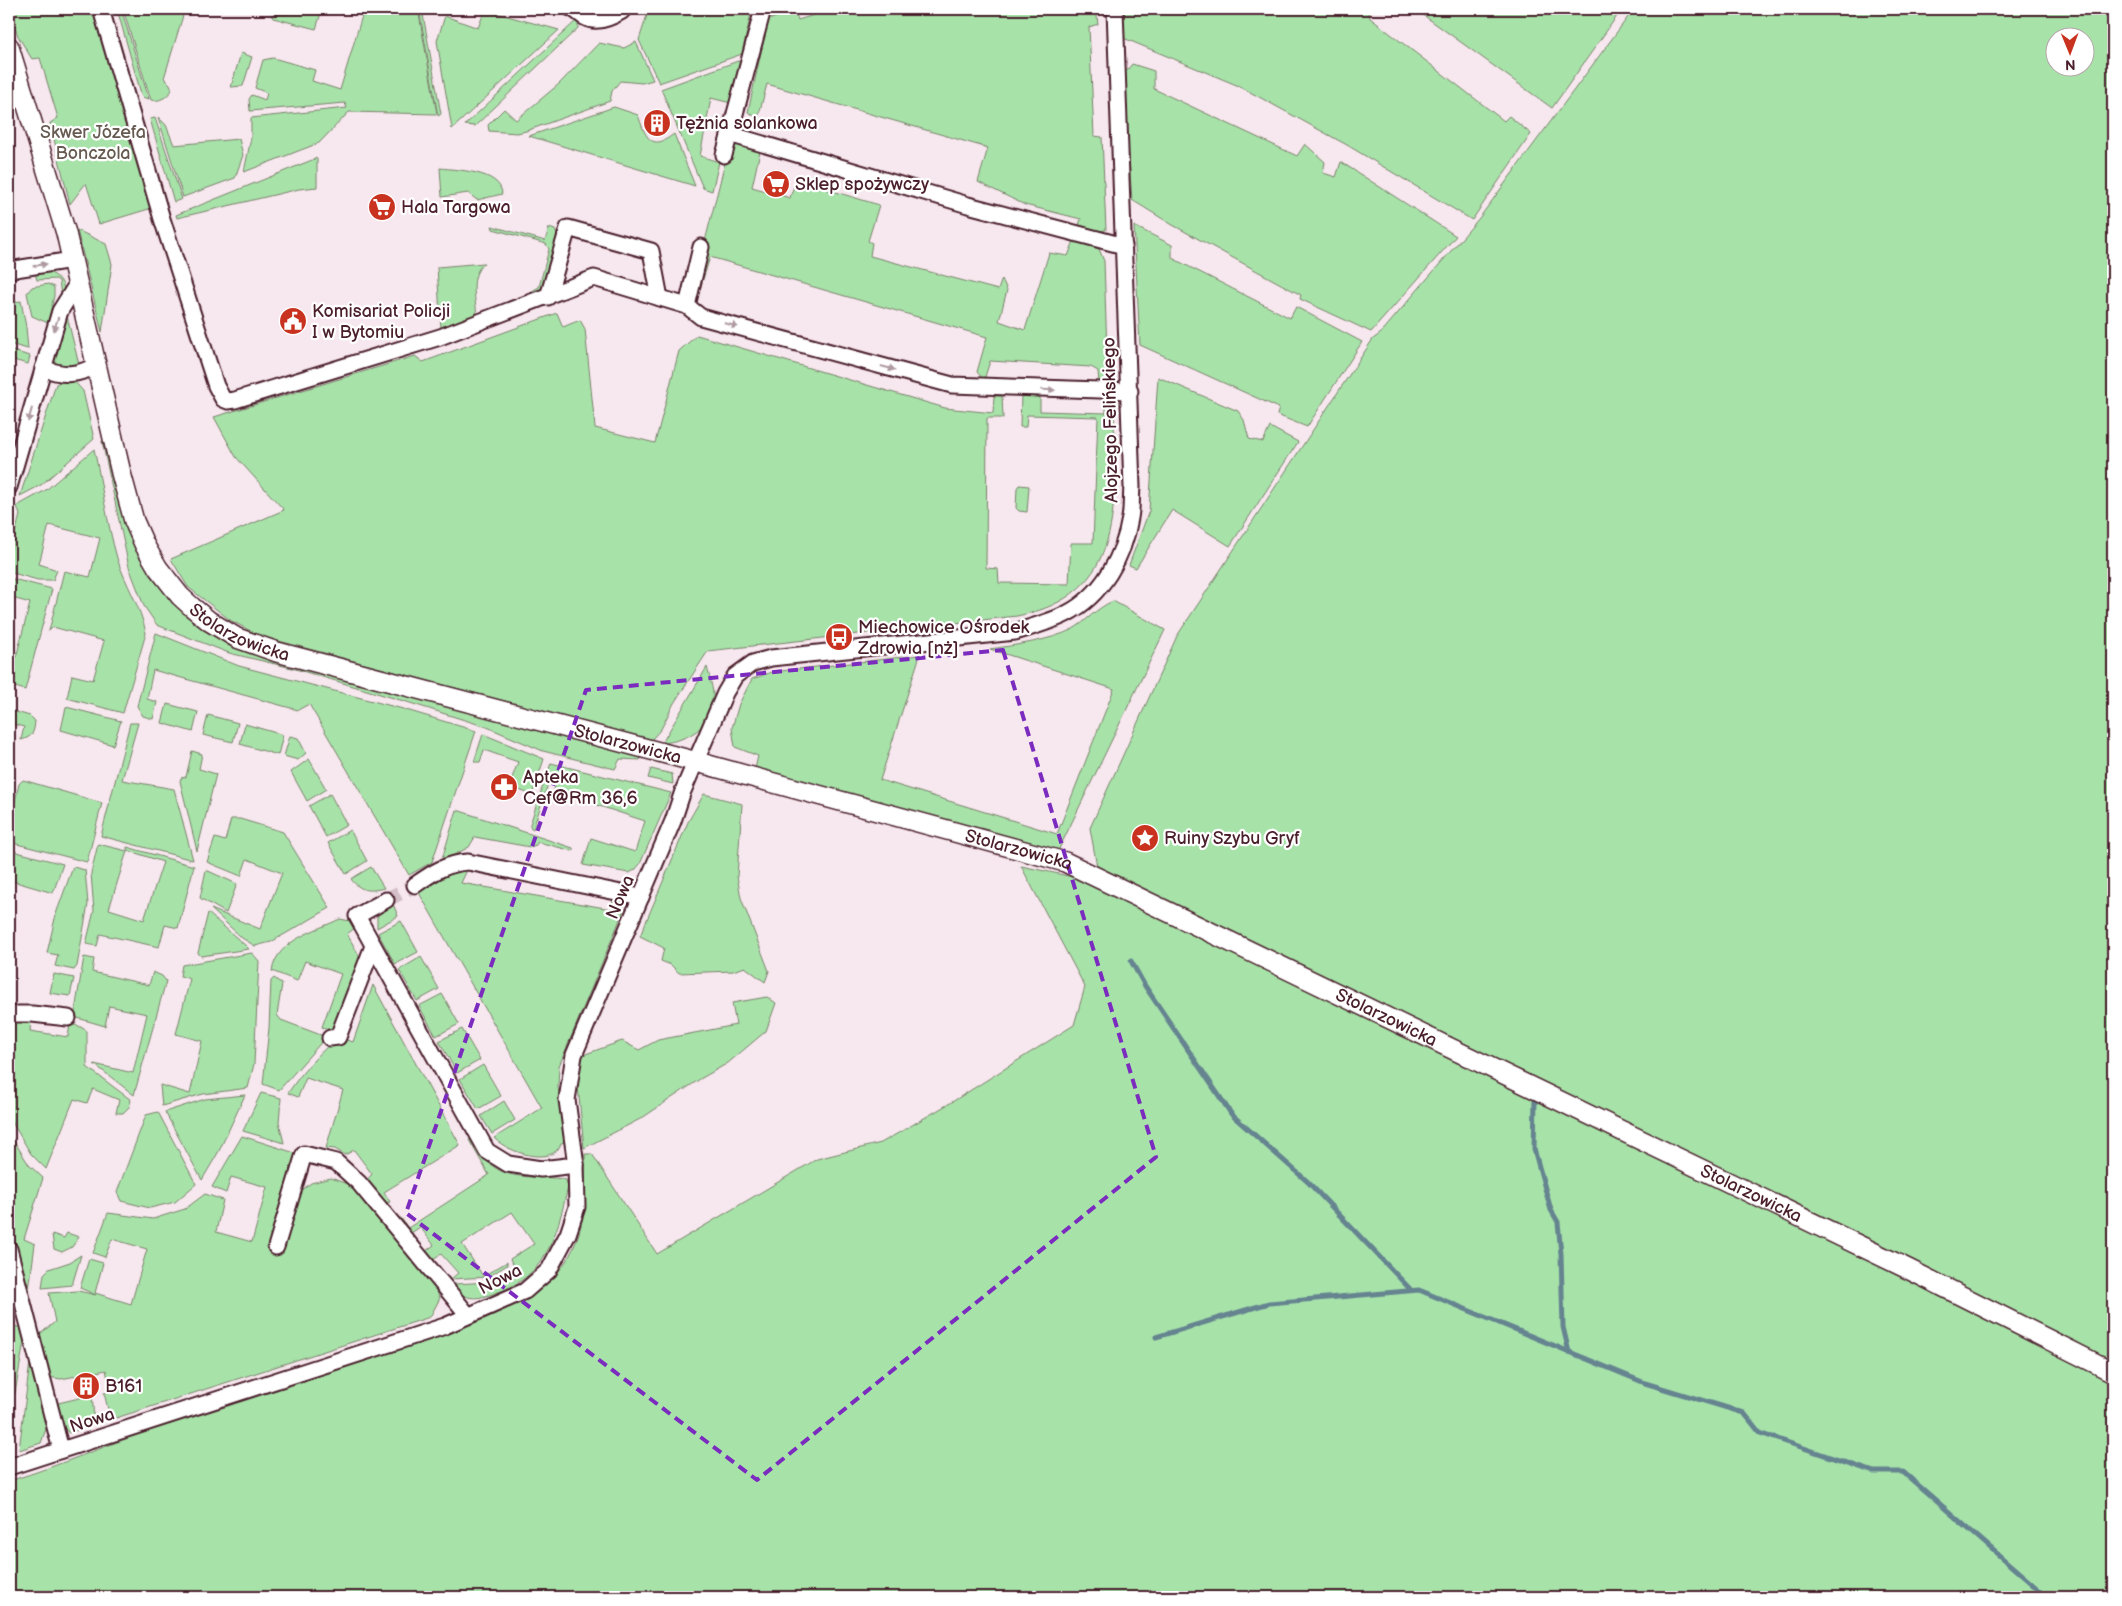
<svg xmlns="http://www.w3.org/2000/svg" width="2122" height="1606" viewBox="0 0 2122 1606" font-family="'Balsamiq Sans',sans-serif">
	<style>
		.green { fill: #a7e3a9; stroke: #78816a; fill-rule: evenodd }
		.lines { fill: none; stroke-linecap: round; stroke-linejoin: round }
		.stream { stroke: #658490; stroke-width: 5 }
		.minor-tunnel { stroke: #d4bfc7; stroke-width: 15; stroke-dasharray: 15 8; stroke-linecap: butt }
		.minor-casing { stroke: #4a1f2b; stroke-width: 19 }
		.tertiary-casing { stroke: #4a1f2b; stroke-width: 22 }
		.minor { stroke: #fff; stroke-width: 15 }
		.tertiary { stroke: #fff; stroke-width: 19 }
		.oneway { fill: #ae9aa0 }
		.marked { fill: none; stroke: #7b2cbf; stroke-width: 4; stroke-dasharray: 10 6; stroke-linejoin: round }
		.labels { text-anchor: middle; stroke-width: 4.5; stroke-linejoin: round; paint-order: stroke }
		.poi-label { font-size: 18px; fill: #4a1f2b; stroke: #fff; text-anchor: start }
		.park-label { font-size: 18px; fill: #665a51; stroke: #fff }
		.street-label { font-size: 18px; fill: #4a1f2b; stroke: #fff }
	</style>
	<rect width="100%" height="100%" fill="#f7e7ee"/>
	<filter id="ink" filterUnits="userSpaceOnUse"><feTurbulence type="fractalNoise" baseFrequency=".02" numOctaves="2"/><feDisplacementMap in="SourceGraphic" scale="10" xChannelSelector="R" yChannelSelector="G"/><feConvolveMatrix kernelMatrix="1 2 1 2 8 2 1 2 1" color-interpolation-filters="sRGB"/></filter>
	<g filter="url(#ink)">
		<!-- green -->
		<g class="green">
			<path d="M9,9H92L152,208L99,224L86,183L70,204L50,123L58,118L40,58L32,59L18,36Z"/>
			<path d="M117,9H121L149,99L142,97Z"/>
			<path d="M123,9H185L164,78L170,84L172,90C167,97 160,102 151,100Z"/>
			<path d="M364,9H418L437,114L349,112L319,143L244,172L251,138V118L347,108L345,103L250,111L249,99L252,95L265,100L267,93L255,88L263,60L273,58L315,70L312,81L340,90Z"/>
			<path d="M419,9H422L441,114L438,116Z"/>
			<path d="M649,9H752L742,54L659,83L639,40Z"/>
			<path d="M833,9H1096L1098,24L1089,27L1094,136L1102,137L1106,230L1098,231L1079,225L1081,219L1025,205L978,182L988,148L767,84L758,118L748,112L768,20L795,11L798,20Z"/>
			<path d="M1120,9H1369L1370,18L1504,121L1509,116L1531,134L1472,220L1347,145L1239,86L1121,37Z"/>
			<path d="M1415,9H1622L1552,108Z"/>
			<path d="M1634,9H2113V1597H9V1481C62,1465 113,1442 165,1425C234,1402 302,1380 370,1357C425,1339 516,1317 555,1275C587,1242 586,1197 585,1154H592L657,1254L817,1159L881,1143L952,1102L1074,1025L1085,987L1021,866L1073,877L1157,917L1164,905L1097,867L1090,828L1177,636L1373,339L1380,334L1480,217ZM2054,38H2084V68H2054Z"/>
			<path d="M322,10L316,29L273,18L271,15Z"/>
			<path d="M485,10L559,30L452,129L437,41L445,16L478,28Z"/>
			<path d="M578,19V28L475,126L465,125Z"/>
			<path d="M636,42L653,80L642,83L620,81L612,91L610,101L526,131L517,133L489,131L488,125L504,109L516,120L559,84L599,43L624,48Z"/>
			<path d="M241,53L252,57L243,86L231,87Z"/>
			<path d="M738,61L740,62L731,103L711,98L700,156L719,162L712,191L703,188L661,89Z"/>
			<path d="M1132,64L1154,71V89L1297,156L1305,144L1325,162L1323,173L1336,177L1341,162L1456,236L1371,332L1300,299L1301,295L1171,224L1132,200L1123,75Z"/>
			<path d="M614,107L638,115C645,135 650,153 674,134L695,186L529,136Z"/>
			<path d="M158,117L166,125L174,145L239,139L243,155L235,178L183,197Z"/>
			<path d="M155,118L182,199L174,202L150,119Z"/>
			<path d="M730,143L760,151L752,187L790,198L796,180L879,205L868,241L872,243L870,256L998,290L1002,279L1007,290L999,321L1025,330L1049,253L1068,256L1074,241L1099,249L1104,261L1108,384H1099L1098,371L1091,367L990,361L984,380L977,372L987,337L710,257L699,292L696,282L701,257Z"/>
			<path d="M317,158V187L299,189L177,218L176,215Z"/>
			<path d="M440,168C457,170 501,171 502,194L477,200L468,193L442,197Z"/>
			<path d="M492,226L545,241L549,228L555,230L559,239L540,293L527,298V294L539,287L549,249L546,244L493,229Z"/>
			<path d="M1134,226L1172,245V258L1290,318L1296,307L1362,342L1307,427L1277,415L1279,408L1140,345Z"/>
			<path d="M77,230L106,244L112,264L102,332Z"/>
			<path d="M484,263C469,276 475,297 477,315L441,329L437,267Z"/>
			<path d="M40,269C51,273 62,276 64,289L61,295L59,281L56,279L37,280L34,270Z"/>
			<path d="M48,284L54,287V296L48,323L32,316L27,293L32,287Z"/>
			<path d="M21,301L26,327L28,349L9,344V303Z"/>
			<path d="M66,312L79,365L65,367L54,364L51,360Z"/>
			<path d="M557,313L563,327L580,320L585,329L595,428L655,443L679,351L697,335L945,408L993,413L994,396H1002L1003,418H987L986,568L998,569L999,583L1069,584L1071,543H1093L1098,417L1027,415L1026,427H1020L1021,396L1040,397V411L1106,413V398H1115C1110,474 1135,575 1043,609C1035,612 1026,614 1017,616L708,651L674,703L661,729L651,740L260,636L230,620L188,587L171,559L284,510L236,457L214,417L415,356L423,362Z"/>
			<path d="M9,350L30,356L28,364L9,359Z"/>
			<path d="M1158,377L1238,411L1244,420L1249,439L1263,442L1270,427L1298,442L1230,546L1172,510L1136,568L1129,565L1149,511Z"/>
			<path d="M64,380H73L83,391L94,439L41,485L20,496L56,384Z"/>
			<path d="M102,441L129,532L151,577L195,624L230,646L293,665L641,757L640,760L620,759L615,769L543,751L487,727L407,702L292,668L229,653L157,625L144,606L129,567Z"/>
			<path d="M94,449C102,485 107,523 117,558C125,584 141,607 146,633L123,713L67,698L72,675L93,680L104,641L53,627L49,631L64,571L90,577L100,538L49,525L39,564L57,570L53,580H38L9,572V556L20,515L17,506L46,490Z"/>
			<path d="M1019,485L1029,486L1027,512L1019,511L1016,508L1017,488Z"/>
			<path d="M9,578L52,589L25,690L9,685L30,603L9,597Z"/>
			<path d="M1113,601L1165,630L1058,851L755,769L758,756L735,747L732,728L739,704L752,679L772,672L920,655L880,780L1057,834L1114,689L990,649C1016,645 1049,641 1073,629C1087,621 1095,609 1113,601Z"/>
			<path d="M156,633L239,666L403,709L476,731L432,862L409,875L309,704L298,710L153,670L147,699L157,702L153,719L143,716L137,706Z"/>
			<path d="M707,667C710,679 715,694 713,706C707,730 685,741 662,743Z"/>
			<path d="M167,704L198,712L193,732L162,723Z"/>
			<path d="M66,707L121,721L113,745L61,730Z"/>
			<path d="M9,710L30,716L35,721C34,732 33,737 21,740L24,727L9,723Z"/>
			<path d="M208,715L238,723L233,742L203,735Z"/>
			<path d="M130,723H138L122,780L174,789L193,860L101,836Z"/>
			<path d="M245,724L283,735L278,755L240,744Z"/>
			<path d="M483,734L544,759L532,795L509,786L518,762L484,750L480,762H474Z"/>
			<path d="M290,736L298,738L306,753L298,760L284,756Z"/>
			<path d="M192,751L202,754L199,769L216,774L197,851L180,781L181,778L186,777Z"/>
			<path d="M309,759L326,789L307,801L291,772Z"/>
			<path d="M551,763L671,793L640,864L635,870L629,873L583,865L591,838L635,852L645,821L554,791L556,775L548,772Z"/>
			<path d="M651,769L672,774L673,784L648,778Z"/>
			<path d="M546,777L550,778L533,829L530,827V824Z"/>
			<path d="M23,780L102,803L87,862L9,842V827L19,784Z"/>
			<path d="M330,794L347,825L326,837L309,806Z"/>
			<path d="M704,794L742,804L737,876L741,898L769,971L765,982L745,967L733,971L679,973L671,965L661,961L664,948L640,936L688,822Z"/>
			<path d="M457,810L573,848V851L538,842L536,845L530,847L475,837L469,847L441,862Z"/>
			<path d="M231,819H240L283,832L330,908L271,942L255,946L242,938L211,909L260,929L282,873L247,859L241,876L207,862L215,838L225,841Z"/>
			<path d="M350,830L367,861L346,874L328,843Z"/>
			<path d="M98,844L127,851L109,909L144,920L163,862L127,850V847L194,866L178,928L165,925L159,947L100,934L97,946L86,944L94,911L91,873Z"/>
			<path d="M9,850L63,864L53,893L9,880Z"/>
			<path d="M73,867L85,870L88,904L77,966L74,970L55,966L58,955L47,953L56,914Z"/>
			<path d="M371,867L384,888C369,892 360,891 351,879Z"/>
			<path d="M206,870L237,884L226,913L200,898Z"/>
			<path d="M467,870L461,883L611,909L614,897L621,901L624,910L559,1066L558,1087L565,1142L561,1143C554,1168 507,1152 494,1138L542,1108L418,891L444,874Z"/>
			<path d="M393,904L398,916L377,928V917L383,909Z"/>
			<path d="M208,913L246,946L249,949L201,956L198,953Z"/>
			<path d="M340,919L350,921L355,928L347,934L360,957L333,1031L322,1027L341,974L305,961L297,981L272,971C277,940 315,931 340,919Z"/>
			<path d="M401,921L418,952L395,964L378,933Z"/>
			<path d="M252,953L259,961L254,1064L248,1088L203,1094L162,1106L160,1085L190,1094L202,1041L176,1034L190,979L180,976L182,965Z"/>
			<path d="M84,957L94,959L92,972L149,985L153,972L162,976L166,981L134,1095L94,1064L133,1073L147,1014L109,1006L105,1026L74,1017Z"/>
			<path d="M421,957L439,989L417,1001L399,970Z"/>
			<path d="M54,974L74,978L70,996L50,993Z"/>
			<path d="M274,978L282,984L277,1015L281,1020L326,1037L279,1090L263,1084L269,1028L271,981Z"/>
			<path d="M373,985L460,1145L384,1192L390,1202L382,1204L365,1182L372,1174L354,1150L345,1155L335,1149L326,1148L343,1090L306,1078L298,1097L288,1093C302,1072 318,1054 338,1037L353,1042Z"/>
			<path d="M442,994L459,1024L436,1036L419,1006Z"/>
			<path d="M767,997L776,1003L766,1031L728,1063L700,1079L642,1118L584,1148L577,1076L583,1055L622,1041L639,1050L658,1040L736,1025L732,1003Z"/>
			<path d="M9,1020H31L30,1031L68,1037L70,1024L79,1026L87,1031V1067L131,1100L129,1107L123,1113H116L119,1100L93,1089L87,1103L74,1099L46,1169L31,1154L9,1117Z"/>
			<path d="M462,1029L480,1060L457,1073L439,1041Z"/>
			<path d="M483,1065L501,1096L478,1109L460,1079Z"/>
			<path d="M261,1093L281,1098L279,1122L284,1143L243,1131Z"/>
			<path d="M245,1095L219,1151L202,1180L165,1112L205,1099Z"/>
			<path d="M504,1101L515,1120L492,1134L481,1116Z"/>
			<path d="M158,1112L196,1184L175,1202L150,1208L121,1201L117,1192L146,1115Z"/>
			<path d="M9,1133L29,1165L43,1178L24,1239L35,1244L29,1290L16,1246L9,1208Z"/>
			<path d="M242,1136L298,1154L300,1192L311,1183L331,1178L355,1187L434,1286L440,1298L430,1317L116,1418L108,1409L104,1393L111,1392L106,1370L61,1379L48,1377L40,1334L55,1322L49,1293L78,1291L96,1295L80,1288L89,1259L103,1263L95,1293L131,1304L147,1249L112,1239L105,1257L93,1253L108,1213L153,1219L185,1209L205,1194L223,1200L216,1232L252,1242L267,1187L231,1177L226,1193L212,1187Z"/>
			<path d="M472,1138C488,1168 500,1176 534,1177C546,1178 555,1177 566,1180L568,1187C556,1237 547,1277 493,1294C474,1300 467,1300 451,1287L454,1284L491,1282L514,1266L510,1259L534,1244L512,1212L462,1244L483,1276L507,1262V1265L488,1277L451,1279L458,1273L441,1254L430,1263L422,1254L434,1245L420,1227L408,1235L397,1223L398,1218H401L408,1228L489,1175L469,1140Z"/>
			<path d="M67,1233L79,1237L72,1247L62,1252L54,1249L52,1234L64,1238Z"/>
			<path d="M81,1255L72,1285L42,1288L44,1274L49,1269L70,1262Z"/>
			<path d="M9,1324L26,1330L15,1393L9,1392Z"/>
			<path d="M30,1362L47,1426L41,1443L19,1450Z"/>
			<path d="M92,1395C95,1424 95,1424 69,1433L58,1422L54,1404Z"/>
		</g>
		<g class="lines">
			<!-- stream -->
			<g class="stream">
				<path d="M1131,961L1145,986L1232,1115L1308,1182L1411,1290"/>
				<path d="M1535,1099L1534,1149L1551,1210L1558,1222L1561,1254L1563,1327L1569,1352"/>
				<path d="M1156,1337L1269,1303L1419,1290L1645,1383L1744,1413L1760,1433L1874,1472H1903L2047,1597"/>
			</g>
			<!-- minor-tunnel -->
			<path class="minor-tunnel" d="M386,900L415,885"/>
			<!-- minor casing -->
			<g class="minor-casing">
				<g id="minor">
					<path d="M101,9L162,219L216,386L223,399L228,401L235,400L440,337L594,278L687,306L701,317L952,385L1130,391"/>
					<path d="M572,9C578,11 580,15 586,18C597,24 612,17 622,11L623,9"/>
					<path d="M729,134L968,205L1124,246"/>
					<path d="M724,155L763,9"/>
					<path d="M9,270L72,260"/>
					<path d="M548,297L568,228L651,251L660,298"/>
					<path d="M687,306L701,247"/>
					<path d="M43,368C63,376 78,376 96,365"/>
					<path d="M9,487L60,311L77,284"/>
					<path d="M415,885C432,873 447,863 468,862L641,897"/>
					<path d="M386,900L357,916L487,1151L508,1164L541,1169L576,1165"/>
					<path d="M9,1014H32L68,1018"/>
					<path d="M330,1038L338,1037L373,946"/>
					<path d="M276,1247L304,1154L336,1162L359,1183L468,1315"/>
					<path d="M9,1249L61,1450"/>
					<path d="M9,1467L445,1326L525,1291L549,1270L568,1234L577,1207L576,1165L567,1100L574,1055L673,821L683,791L725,693L735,676L753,663L771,658L1015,632C1032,627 1050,622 1066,614C1102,596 1124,556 1130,518C1132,508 1131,497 1132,487L1115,9"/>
				</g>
			</g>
			<!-- tertiary casing -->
			<g class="tertiary-casing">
				<g id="tertiary">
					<path id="s1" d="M9,47L66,233L121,473L134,521L145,546L158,568L180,596L192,607L209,621L237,638L277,652L697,762L1065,862L1908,1269L2113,1372"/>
				</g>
			</g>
			<!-- minor -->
			<use href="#minor" class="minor"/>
			<!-- tertiary -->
			<use href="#tertiary" class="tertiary"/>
		</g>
		<!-- one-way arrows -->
		<defs><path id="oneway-solid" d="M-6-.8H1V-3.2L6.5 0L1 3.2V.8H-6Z" transform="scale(1.25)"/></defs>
		<g class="oneway">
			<use href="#oneway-solid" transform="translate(40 265) rotate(-9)"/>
			<use href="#oneway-solid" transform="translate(56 324) rotate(108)"/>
			<use href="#oneway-solid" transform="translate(731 325) rotate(15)"/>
			<use href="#oneway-solid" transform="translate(888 368) rotate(15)"/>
			<use href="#oneway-solid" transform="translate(1048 390) rotate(2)"/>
			<use href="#oneway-solid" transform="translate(30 415) rotate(106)"/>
		</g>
	</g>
	<!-- marked area -->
	<path class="marked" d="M1003,650L1156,1157L757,1480L406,1213L586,690Z"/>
	<!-- icons -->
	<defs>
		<g id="building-disc" transform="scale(1.4375)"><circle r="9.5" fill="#c8321e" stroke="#fff"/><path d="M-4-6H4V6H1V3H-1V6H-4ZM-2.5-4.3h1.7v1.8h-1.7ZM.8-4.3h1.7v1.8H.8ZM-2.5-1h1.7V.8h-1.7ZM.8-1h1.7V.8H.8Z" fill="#fff"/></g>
		<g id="supermarket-disc" transform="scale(1.4375)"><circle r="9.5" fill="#c8321e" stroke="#fff"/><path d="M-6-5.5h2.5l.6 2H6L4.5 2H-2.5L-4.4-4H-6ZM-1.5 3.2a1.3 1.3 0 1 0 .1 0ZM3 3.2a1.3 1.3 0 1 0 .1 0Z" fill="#fff"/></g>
		<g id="civic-disc" transform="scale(1.4375)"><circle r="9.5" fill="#c8321e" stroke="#fff"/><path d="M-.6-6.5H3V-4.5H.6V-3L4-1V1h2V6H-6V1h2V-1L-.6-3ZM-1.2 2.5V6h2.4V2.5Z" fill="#fff"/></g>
		<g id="bus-disc" transform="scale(1.4375)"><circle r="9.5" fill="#c8321e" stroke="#fff"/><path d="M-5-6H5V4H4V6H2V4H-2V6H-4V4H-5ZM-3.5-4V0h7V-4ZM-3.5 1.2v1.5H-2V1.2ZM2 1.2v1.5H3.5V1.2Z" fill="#fff"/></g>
		<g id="pharmacy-disc" transform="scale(1.4375)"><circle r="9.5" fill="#c8321e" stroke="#fff"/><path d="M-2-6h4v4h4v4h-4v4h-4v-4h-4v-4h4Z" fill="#fff"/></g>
		<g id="sight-disc" transform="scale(1.4375)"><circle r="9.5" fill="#c8321e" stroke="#fff"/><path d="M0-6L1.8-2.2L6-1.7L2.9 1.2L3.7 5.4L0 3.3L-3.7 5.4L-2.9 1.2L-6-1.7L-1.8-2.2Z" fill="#fff"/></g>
	</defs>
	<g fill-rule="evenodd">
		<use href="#building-disc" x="657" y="123"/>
		<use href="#supermarket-disc" x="776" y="184"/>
		<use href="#supermarket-disc" x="382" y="207"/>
		<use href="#civic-disc" x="293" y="321"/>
		<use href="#bus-disc" x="839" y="637"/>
		<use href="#pharmacy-disc" x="504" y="787"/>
		<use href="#sight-disc" x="1145" y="838"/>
		<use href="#building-disc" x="86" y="1386"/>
	</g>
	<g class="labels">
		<!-- poi labels -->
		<g class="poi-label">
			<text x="676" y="129">Tężnia solankowa</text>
			<text x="795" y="190">Sklep spożywczy</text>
			<text x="401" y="213">Hala Targowa</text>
			<text x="312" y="317">Komisariat Policji<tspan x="312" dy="21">I w Bytomiu</tspan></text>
			<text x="858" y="633">Miechowice Ośrodek<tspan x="858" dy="21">Zdrowia [nż]</tspan></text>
			<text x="523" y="783">Apteka<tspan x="523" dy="21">Cef@Rm 36,6</tspan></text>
			<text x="1164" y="844">Ruiny Szybu Gryf</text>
			<text x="105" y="1392">B161</text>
		</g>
		<!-- park labels -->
		<g class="park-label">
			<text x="93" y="138">Skwer Józefa<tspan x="93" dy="21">Bonczola</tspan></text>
		</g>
		<!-- street labels -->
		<g class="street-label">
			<text transform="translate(1110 420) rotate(-91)" y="6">Alojzego Felińskiego</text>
			<text dy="6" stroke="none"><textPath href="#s1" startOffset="650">Stolarzowicka</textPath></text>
			<text dy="6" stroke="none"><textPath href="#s1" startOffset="1055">Stolarzowicka</textPath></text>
			<text dy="6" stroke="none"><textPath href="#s1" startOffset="1460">Stolarzowicka</textPath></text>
			<text transform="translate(620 897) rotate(-67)" y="6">Nowa</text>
			<text dy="6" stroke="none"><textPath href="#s1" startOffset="1865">Stolarzowicka</textPath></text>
			<text dy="6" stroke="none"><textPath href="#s1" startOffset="2270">Stolarzowicka</textPath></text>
			<text transform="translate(500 1279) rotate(-27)" y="6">Nowa</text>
			<text transform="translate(92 1420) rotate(-18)" y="6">Nowa</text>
		</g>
	</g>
	<!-- margin -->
	<rect width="2122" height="1606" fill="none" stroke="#fff" stroke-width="30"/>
	<rect x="15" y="15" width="2092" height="1576" fill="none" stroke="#4a1f2b" stroke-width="2" filter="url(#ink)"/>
	<!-- north arrow -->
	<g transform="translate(2070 52) rotate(179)"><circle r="24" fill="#ffffff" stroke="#b7a5aa"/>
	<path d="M0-4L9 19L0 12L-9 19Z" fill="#c8321e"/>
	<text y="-8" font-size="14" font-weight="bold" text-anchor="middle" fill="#4a1f2b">N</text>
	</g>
</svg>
